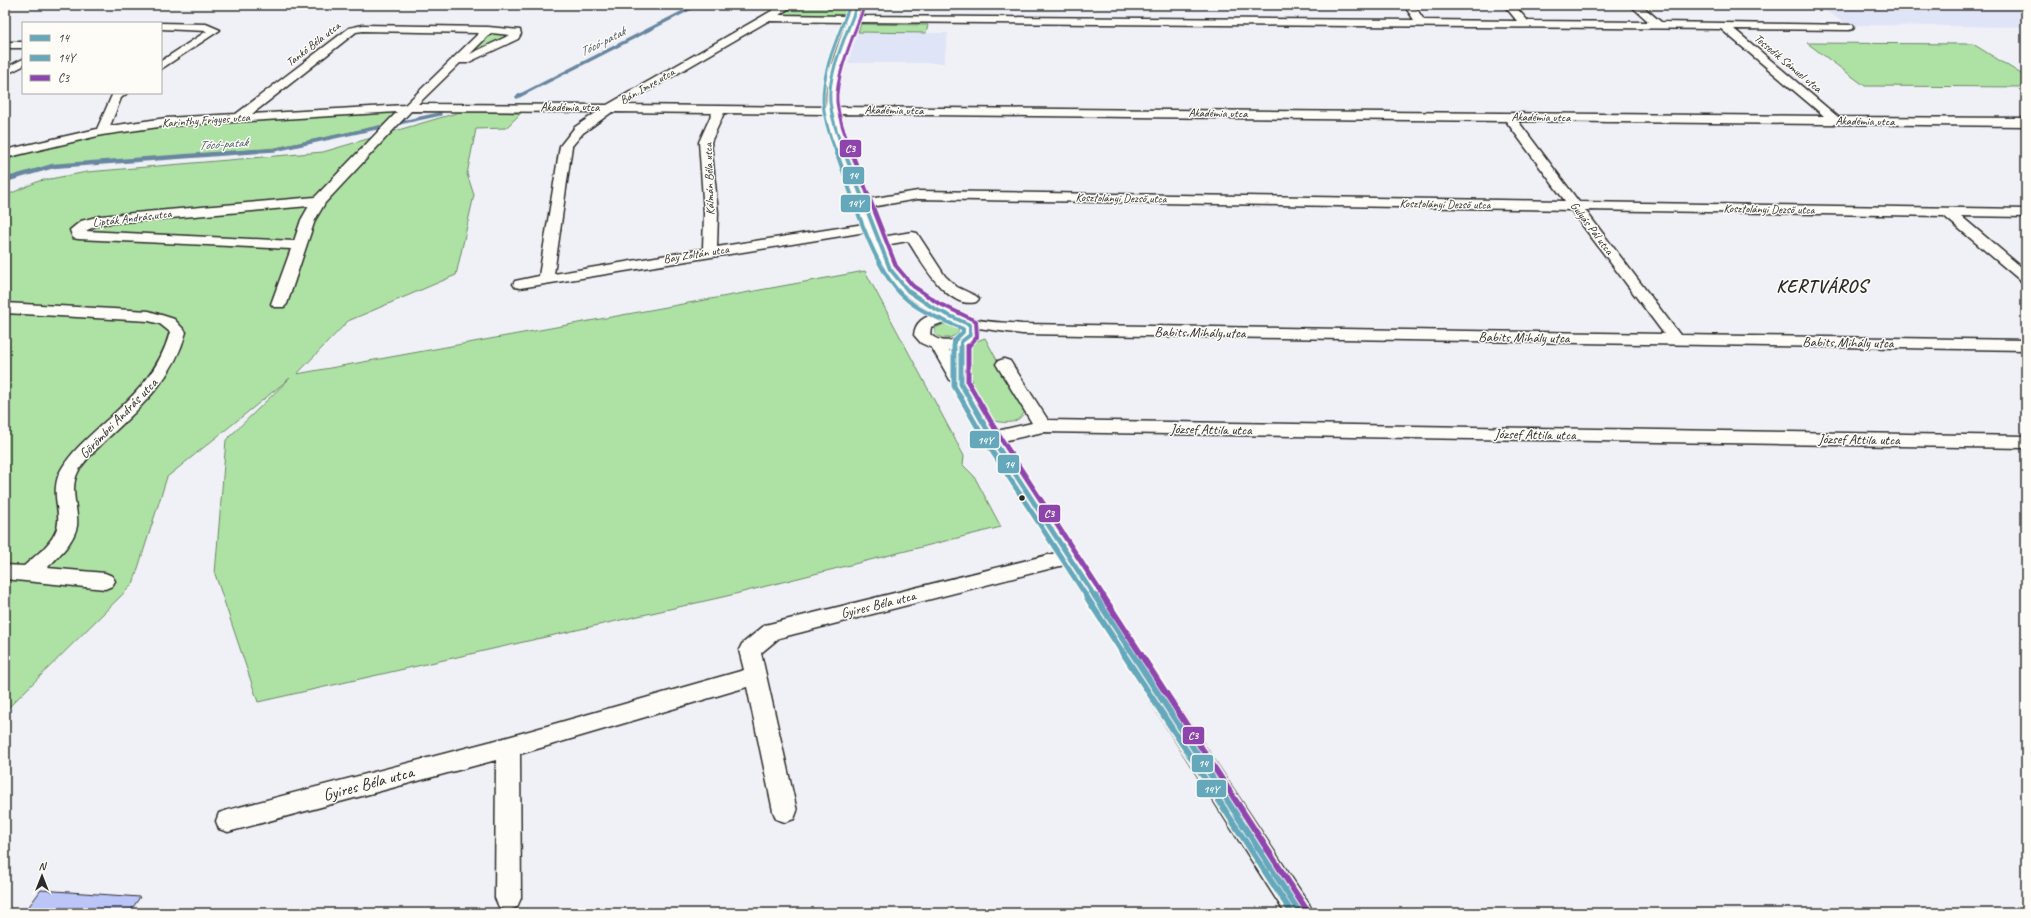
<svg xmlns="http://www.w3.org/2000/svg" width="2031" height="918" viewBox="0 0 2031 918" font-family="Caveat,sans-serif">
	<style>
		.built { fill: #e0e4f7 }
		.green { fill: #aee2a4; stroke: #6c8668 }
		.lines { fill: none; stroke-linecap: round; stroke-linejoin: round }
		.stream-far1 { stroke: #67869f; stroke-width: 3.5 }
		.stream { stroke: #67869f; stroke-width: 4.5 }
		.building { fill: #bbc5f7; stroke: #2b2b2b }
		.minor-casing { stroke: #2b2b2b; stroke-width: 3 }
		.minor { fill: #fdfcf7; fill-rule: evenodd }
		.bus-1-far3-casing { stroke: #fdfcf7; stroke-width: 5 }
		.bus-1-far2-casing { stroke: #fdfcf7; stroke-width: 6 }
		.bus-1-far1-casing { stroke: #fdfcf7; stroke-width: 8 }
		.bus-1-casing { stroke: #fdfcf7; stroke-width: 10 }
		.bus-2-far3-casing { stroke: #fdfcf7; stroke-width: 5 }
		.bus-2-far2-casing { stroke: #fdfcf7; stroke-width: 6 }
		.bus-2-far1-casing { stroke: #fdfcf7; stroke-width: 8 }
		.bus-2-casing { stroke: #fdfcf7; stroke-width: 10 }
		.bus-3-far3-casing { stroke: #fdfcf7; stroke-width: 5 }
		.bus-3-far2-casing { stroke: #fdfcf7; stroke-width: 6 }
		.bus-3-far1-casing { stroke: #fdfcf7; stroke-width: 8 }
		.bus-3-casing { stroke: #fdfcf7; stroke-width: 10 }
		.bus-1-far3 { stroke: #65a8bb; stroke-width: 3 }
		.bus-1-far2 { stroke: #65a8bb; stroke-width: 4 }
		.bus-1-far1 { stroke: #65a8bb; stroke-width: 5 }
		.bus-1 { stroke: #65a8bb; stroke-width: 6 }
		.bus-2-far3 { stroke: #65a8bb; stroke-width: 3 }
		.bus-2-far2 { stroke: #65a8bb; stroke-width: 4 }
		.bus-2-far1 { stroke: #65a8bb; stroke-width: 5 }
		.bus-2 { stroke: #65a8bb; stroke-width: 6 }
		.bus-3-far3 { stroke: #8e44ad; stroke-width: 3 }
		.bus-3-far2 { stroke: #8e44ad; stroke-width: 4 }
		.bus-3-far1 { stroke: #8e44ad; stroke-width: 5 }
		.bus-3 { stroke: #8e44ad; stroke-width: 6 }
		.bus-dot { fill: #2b2b2b; stroke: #fdfcf7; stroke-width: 1.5 }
		.labels { text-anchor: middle; stroke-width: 3; stroke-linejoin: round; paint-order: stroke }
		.far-street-label { font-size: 12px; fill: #2b2b2b; stroke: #fdfcf7 }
		.far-water-label { font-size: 13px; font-style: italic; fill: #495965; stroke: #fdfcf7 }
		.street-label { font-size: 14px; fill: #2b2b2b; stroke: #fdfcf7 }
		.near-street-label { font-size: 17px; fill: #2b2b2b; stroke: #fdfcf7 }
		.district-label { font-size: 18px; font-weight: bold; letter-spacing: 1px; fill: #2b2b2b; stroke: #fdfcf7 }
		.line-badge { stroke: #fdfcf7; stroke-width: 1.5 }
		.badge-label { font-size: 11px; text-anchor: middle; font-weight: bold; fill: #fff }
	</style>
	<rect width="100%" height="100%" fill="#f0f1f7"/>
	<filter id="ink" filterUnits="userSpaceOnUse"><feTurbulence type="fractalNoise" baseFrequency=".025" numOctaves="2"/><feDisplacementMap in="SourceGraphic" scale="8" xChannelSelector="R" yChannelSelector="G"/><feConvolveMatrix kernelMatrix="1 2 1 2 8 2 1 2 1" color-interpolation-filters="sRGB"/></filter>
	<g filter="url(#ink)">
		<!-- built -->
		<g class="built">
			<path d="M1817,5H2026V27L1847,25Z"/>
			<path d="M857,33H948L944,63H848Z"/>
		</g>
		<!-- green -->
		<g class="green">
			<path d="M795,5H849L844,15L837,17L782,15L781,14Z"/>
			<path d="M861,24L928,25L926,33L858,32Z"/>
			<path d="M496,32L509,34L510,35L467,56L488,35Z"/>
			<path d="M1807,43L1973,44L2026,77V87L1865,86Z"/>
			<path d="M399,110L384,125L275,148L63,166L36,171L5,182V160C132,118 267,117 399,110Z"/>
			<path d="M460,112L521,113L506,128L476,129L467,174L474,195L456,275L348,321L297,374L865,271L964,456L963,465L974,476L1001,527L727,596L258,702L215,574L226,440L290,378L167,477L133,584L5,711V196L39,181L87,172L323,152Z"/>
			<path d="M944,324L955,325L959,331L957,334C950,339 942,340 935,334V328Z"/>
			<path d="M985,338L1025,412C1016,425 1006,423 993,421C987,414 982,407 978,400C973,388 965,355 971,343Z"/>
		</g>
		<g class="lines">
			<!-- stream-far1 -->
			<g class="stream-far1">
				<path d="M517,97L697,5"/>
				<path d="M243,152L274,150L440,114"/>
			</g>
			<!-- stream -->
			<path class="stream" d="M5,180L53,166L257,151"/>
		</g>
		<!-- building -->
		<path class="building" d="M41,890L140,897L129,913H24Z"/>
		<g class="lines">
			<!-- minor casing -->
			<g class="minor-casing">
				<g id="minor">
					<path d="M782,5H794L779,15L848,16L852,5H862L858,16L1414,20L1404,5H1414L1424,20L1517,21L1504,5H1514L1528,21L1649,22L1630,5H1641L1661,22L1853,25L1854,27L1853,29L1849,30L1734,29L1838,117L2026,118V126L1518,121L1579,202L2026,209V217L1961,216L2026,271V282L2021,281L1944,216L1585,210L1680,335L2026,340V350L1022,334L978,328V335L965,346L949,350L997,431L1032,423L996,364L998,361L1004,359L1010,361L1048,420L2026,436V448L1043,432L1003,441L1309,904L1313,913H1285L1064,565L779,638L761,653L797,811L794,819L785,822L776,819L773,811L747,687L520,754L521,898L517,907L508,911L499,907L495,898L496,760L228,832L219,829L216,821L219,813L228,810L508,737L744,670L739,650L742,644L765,625L1056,553L983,438L932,348L921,343L914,335C915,322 924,317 935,314C897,294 880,272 866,232L520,288L515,287L513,284L515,281L539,276L560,146L575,127L597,112L411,111L325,203L315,220L287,304L284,307H274L271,304L291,249L78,239L73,238L70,230L81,221L100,216L315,197L397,112L166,126L102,135L5,158V150L97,129L113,93H127L121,98L110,126L166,118L236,114L349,28L363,25L488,27L520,30L521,34L518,39L467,63H460L418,104L607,105ZM768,21L846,22L827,77L826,107L623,105ZM856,22L1721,29L1824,116L837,107L838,77ZM363,31L479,33L405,105L252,114L356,32ZM491,33L510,35L470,54ZM612,112L712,113L699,142L704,213L703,249L554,274L572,146L583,133ZM724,113L826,114L832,140L864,224L717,247L718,213L711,142ZM838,114L1506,121L1565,201L918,191L869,199L845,140ZM918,199L1571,210L1664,334L1022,324C1006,322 986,323 970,318C932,307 900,282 885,245L908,241C921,261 947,310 976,302L979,299L976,296L957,287L945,276L917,233L912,232L882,237L871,207ZM309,206L301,220L294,241L85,231L101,224ZM944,322H954L962,326V334C953,343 939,343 930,334L931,327Z"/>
					<path d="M161,23L206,24L220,30L161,69V61L207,31L161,29Z"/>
					<rect x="5" y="42" width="18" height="6"/>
					<path d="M23,59V66L5,75V68Z"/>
					<path d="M5,303L149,311L174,319L186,332C174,377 143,405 110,436C100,446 87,457 79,470C68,489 79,507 77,526C74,542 58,557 47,568L105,573L112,576L115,581L112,586L105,589L5,579V565L24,566C35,556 49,546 55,533C65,515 47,493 62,468C71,453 84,441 96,430C129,400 158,376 170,332L160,324L149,321L5,313Z"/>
				</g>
			</g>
			<!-- minor -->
			<use href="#minor" class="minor"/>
			<!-- bus-1-far3 casing -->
			<g class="bus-1-far3-casing">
				<path id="bus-1-far3" d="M844,152C838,136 832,120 830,102C827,73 848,32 857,5"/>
			</g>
			<!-- bus-1-far2 casing -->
			<g class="bus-1-far2-casing">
				<path id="bus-1-far2" d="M844,151L890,269L908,291L935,309L970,325V335L961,342V347"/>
			</g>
			<!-- bus-1-far1 casing -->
			<g class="bus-1-far1-casing">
				<path id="bus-1-far1" d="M961,346V384L992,438L1095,597"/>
			</g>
			<!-- bus-1 casing -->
			<g class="bus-1-casing">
				<path id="bus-1" d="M1095,596L1300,913"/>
			</g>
			<!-- bus-2-far3 casing -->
			<g class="bus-2-far3-casing">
				<path id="bus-2-far3" d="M836,152C830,137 824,119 823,102C822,69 839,35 850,5"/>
			</g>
			<!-- bus-2-far2 casing -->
			<g class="bus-2-far2-casing">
				<path id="bus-2-far2" d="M836,151C851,191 873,270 904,297C920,312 943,320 963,329V332L954,341V347"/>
			</g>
			<!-- bus-2-far1 casing -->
			<g class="bus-2-far1-casing">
				<path id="bus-2-far1" d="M954,346V386L986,442L1087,597"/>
			</g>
			<!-- bus-2 casing -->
			<g class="bus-2-casing">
				<path id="bus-2" d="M1086,596L1292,913"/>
			</g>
			<!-- bus-3-far3 casing -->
			<g class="bus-3-far3-casing">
				<path id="bus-3-far3" d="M852,152C845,136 839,119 837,102C835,76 855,32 864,7"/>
			</g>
			<!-- bus-3-far2 casing -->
			<g class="bus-3-far2-casing">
				<path id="bus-3-far2" d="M851,151L896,266L913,286L938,303L976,321L977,337L968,347"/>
			</g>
			<!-- bus-3-far1 casing -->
			<g class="bus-3-far1-casing">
				<path id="bus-3-far1" d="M968,346V382L998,434L1104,597"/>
			</g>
			<!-- bus-3 casing -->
			<g class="bus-3-casing">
				<path id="bus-3" d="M1103,596L1306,909"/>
			</g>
			<!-- bus-1-far3 -->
			<use href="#bus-1-far3" class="bus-1-far3"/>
			<!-- bus-1-far2 -->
			<use href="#bus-1-far2" class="bus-1-far2"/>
			<!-- bus-1-far1 -->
			<use href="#bus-1-far1" class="bus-1-far1"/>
			<!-- bus-1 -->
			<use href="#bus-1" class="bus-1"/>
			<!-- bus-2-far3 -->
			<use href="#bus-2-far3" class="bus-2-far3"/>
			<!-- bus-2-far2 -->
			<use href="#bus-2-far2" class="bus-2-far2"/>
			<!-- bus-2-far1 -->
			<use href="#bus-2-far1" class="bus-2-far1"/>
			<!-- bus-2 -->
			<use href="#bus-2" class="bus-2"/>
			<!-- bus-3-far3 -->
			<use href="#bus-3-far3" class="bus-3-far3"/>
			<!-- bus-3-far2 -->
			<use href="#bus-3-far2" class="bus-3-far2"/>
			<!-- bus-3-far1 -->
			<use href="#bus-3-far1" class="bus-3-far1"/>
			<!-- bus-3 -->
			<use href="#bus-3" class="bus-3"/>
		</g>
	</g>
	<!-- markers -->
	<circle class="bus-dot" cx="1022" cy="498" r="3.5"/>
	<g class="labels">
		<!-- far-street labels -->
		<g class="far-street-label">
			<text transform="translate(313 44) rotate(-38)" y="4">Tankó Béla utca</text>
			<text transform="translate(1788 63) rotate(40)" y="4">Tessedik Sámuel utca</text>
			<text transform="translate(647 86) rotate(-30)" y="4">Bán Imre utca</text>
			<text x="570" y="111">Akadémia utca</text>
			<text transform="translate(894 110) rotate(1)" y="4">Akadémia utca</text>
			<text transform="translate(1218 113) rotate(1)" y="4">Akadémia utca</text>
			<text transform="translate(1541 117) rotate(1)" y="4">Akadémia utca</text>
			<text transform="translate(206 120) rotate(-4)" y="4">Karinthy Frigyes utca</text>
			<text transform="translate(1865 121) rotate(1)" y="4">Akadémia utca</text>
			<text transform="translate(709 179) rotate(-92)" y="4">Kálmán Béla utca</text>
			<text transform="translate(1121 198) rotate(1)" y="4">Kosztolányi Dezső utca</text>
			<text transform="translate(1445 204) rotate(1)" y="4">Kosztolányi Dezső utca</text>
			<text transform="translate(1769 209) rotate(1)" y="4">Kosztolányi Dezső utca</text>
			<text transform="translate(132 218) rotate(-7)" y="4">Lipták András utca</text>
			<text transform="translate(1592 228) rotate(53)" y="4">Gulyás Pál utca</text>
			<text transform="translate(696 254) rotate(-9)" y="4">Bay Zoltán utca</text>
		</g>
		<!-- far-water labels -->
		<g class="far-water-label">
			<text transform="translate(602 41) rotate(-27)" y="5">Tócó-patak</text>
			<text transform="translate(223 143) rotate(-4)" y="5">Tócó-patak</text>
		</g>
		<!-- street labels -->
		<g class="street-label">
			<text transform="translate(1200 332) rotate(1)" y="5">Babits Mihály utca</text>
			<text transform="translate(1524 337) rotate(1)" y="5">Babits Mihály utca</text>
			<text transform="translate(1848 342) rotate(1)" y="5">Babits Mihály utca</text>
			<text transform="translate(118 418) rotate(-46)" y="5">Görömbei András utca</text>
			<text transform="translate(1211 429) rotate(1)" y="5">József Attila utca</text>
			<text transform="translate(1535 434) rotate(1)" y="5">József Attila utca</text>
			<text transform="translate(1859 439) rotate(1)" y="5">József Attila utca</text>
			<text transform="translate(878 604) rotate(-14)" y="5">Gyires Béla utca</text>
		</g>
		<!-- near-street labels -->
		<g class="near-street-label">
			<text transform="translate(368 783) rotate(-15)" y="6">Gyires Béla utca</text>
		</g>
		<!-- district labels -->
		<g class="district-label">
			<text x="1822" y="292">KERTVÁROS</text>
		</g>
	</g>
	<g class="line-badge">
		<rect x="839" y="139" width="23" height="19" rx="4" fill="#8e44ad"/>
		<rect x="842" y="166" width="23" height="19" rx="4" fill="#65a8bb"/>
		<rect x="840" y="194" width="31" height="19" rx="4" fill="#65a8bb"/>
		<rect x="969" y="430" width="31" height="19" rx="4" fill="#65a8bb"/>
		<rect x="997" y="454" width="23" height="20" rx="4" fill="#65a8bb"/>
		<rect x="1038" y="504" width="23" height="19" rx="4" fill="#8e44ad"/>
		<rect x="1182" y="726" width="23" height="19" rx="4" fill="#8e44ad"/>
		<rect x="1191" y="754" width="23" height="19" rx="4" fill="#65a8bb"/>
		<rect x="1196" y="779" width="31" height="19" rx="4" fill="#65a8bb"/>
	</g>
	<g class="badge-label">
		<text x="850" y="152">C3</text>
		<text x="853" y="179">14</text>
		<text x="855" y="207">14Y</text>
		<text x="985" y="444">14Y</text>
		<text x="1009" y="468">14</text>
		<text x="1049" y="517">C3</text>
		<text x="1193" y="739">C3</text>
		<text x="1203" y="767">14</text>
		<text x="1211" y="793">14Y</text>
	</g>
	<!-- margin -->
	<rect width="2031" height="918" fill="none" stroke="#fdfcf7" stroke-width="20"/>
	<rect x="10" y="10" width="2011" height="898" fill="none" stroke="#2b2b2b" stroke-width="1.5" filter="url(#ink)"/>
	<!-- legend -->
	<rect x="22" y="22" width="140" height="72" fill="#fdfcf7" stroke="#a9a8a5"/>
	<rect x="30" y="35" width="20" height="6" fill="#65a8bb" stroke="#a9a8a5"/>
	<text x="58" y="42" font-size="12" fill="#2b2b2b">14</text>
	<rect x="30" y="55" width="20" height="6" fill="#65a8bb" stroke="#a9a8a5"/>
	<text x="58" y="62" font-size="12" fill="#2b2b2b">14Y</text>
	<rect x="30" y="75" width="20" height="6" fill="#8e44ad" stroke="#a9a8a5"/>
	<text x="58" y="82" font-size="12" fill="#2b2b2b">C3</text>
	<!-- north arrow -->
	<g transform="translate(42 876)" stroke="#fdfcf7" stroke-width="3" paint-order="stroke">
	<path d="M0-3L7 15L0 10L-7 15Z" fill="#2b2b2b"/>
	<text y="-6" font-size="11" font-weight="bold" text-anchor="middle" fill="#2b2b2b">N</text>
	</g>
</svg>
